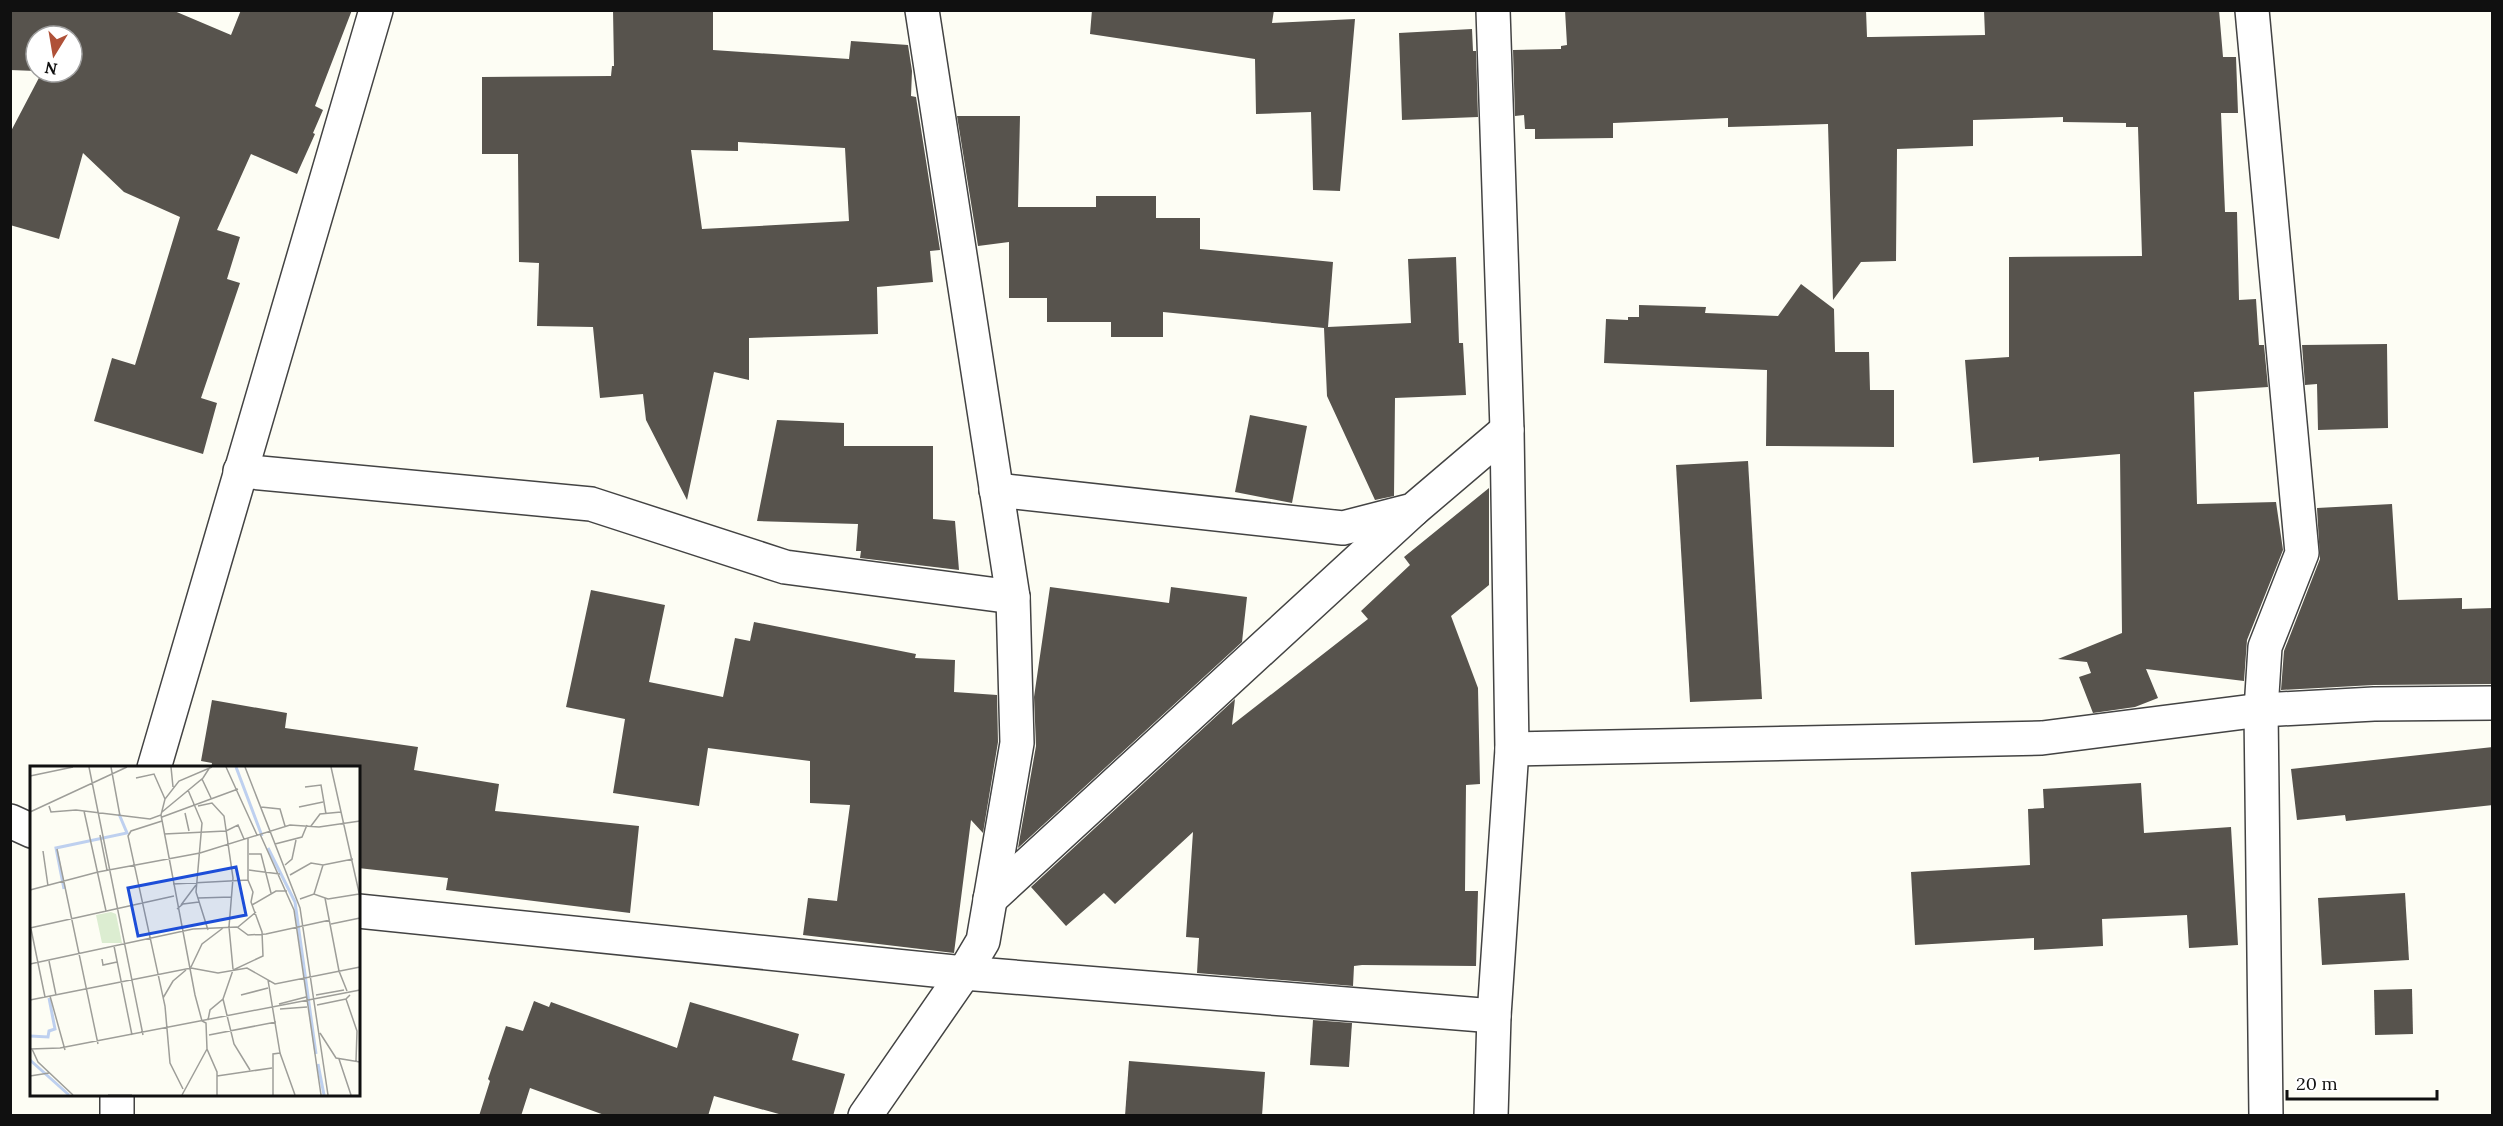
<svg xmlns="http://www.w3.org/2000/svg" width="2503" height="1126" viewBox="0 0 2503 1126" font-family="Lora,serif">
	<style>
		.building { fill: #57534d; fill-rule: evenodd }
		.lines { fill: none; stroke-linecap: round; stroke-linejoin: round }
		.street-casing { stroke: #434343; stroke-width: 36 }
		.street { stroke: #fff; stroke-width: 33 }
		.inset-river { fill: none; stroke: #bed0ef; stroke-width: 3 }
		.inset-road { fill: none; stroke: #9e9e99; stroke-width: 1.5 }
		.view { fill: #1d4ed8; fill-opacity: 0.15; stroke: #1d4ed8; stroke-width: 3 }
		.inset-edge { fill: none; stroke: #101010; stroke-width: 3 }
	</style>
	<rect width="100%" height="100%" fill="#fdfdf4"/>
	<!-- building -->
	<g class="building">
		<path d="M10,10H172L231,35L241,10H352L315,106L323,110L313,133L315,134L297,174L251,154L217,230L240,237L227,279L240,283L201,398L217,403L203,454L94,421L112,358L135,365L180,217L124,192L83,153L59,239L10,225V133L42,72H72V36H36V71L10,70Z"/>
		<path d="M613,10H713V50L849,59L851,41L908,45L912,71L911,96L916,97L940,250L930,251L933,282L877,287L878,334L749,338V380L714,372L687,500L646,420L643,394L600,398L593,327L537,326L539,263L519,262L518,154H482V77L611,76L612,66H614ZM738,142L845,148L849,221L702,229L691,150L738,151Z"/>
		<path d="M1092,10H1274L1272,23L1355,19L1340,191L1313,190L1311,112L1256,114L1255,59L1090,34Z"/>
		<path d="M1565,10H1866L1867,37H1871L1985,35L1984,10H2219L2223,57H2236L2238,113H2221L2225,212H2237L2239,300L2256,299L2259,345H2264L2268,387L2194,392L2197,504L2276,502L2283,550L2247,640L2244,681L2146,669L2158,698L2135,707L2093,713L2079,677L2091,673L2087,662L2058,659L2122,633L2120,454L2039,461V457L1973,463L1965,360L2009,357V257L2142,256L2138,127H2126V123L2063,122V117L1973,120V146L1897,149L1896,261L1861,262L1833,300L1828,124L1728,127V118L1613,123V138L1535,139V129H1525L1524,115L1515,116L1513,50L1561,49V46L1567,45Z"/>
		<path d="M1472,29L1473,51H1476L1478,117L1402,120L1399,33Z"/>
		<path d="M957,116H1020L1018,207H1096V196H1156V218H1200V249L1333,262L1328,327L1411,323L1408,259L1456,257L1459,343H1463L1466,395L1395,398L1394,496L1375,500L1327,396L1324,328L1163,312V337H1111V322H1047V298H1009V242L978,246Z"/>
		<path d="M1801,284L1834,309L1835,352H1869L1870,390H1894V447L1766,446L1767,370L1604,363L1606,319L1628,320V317H1639V305L1706,307L1705,313L1778,316Z"/>
		<path d="M2387,344L2388,428L2318,430L2317,384L2305,385L2302,345Z"/>
		<path d="M1250,415L1307,426L1292,503L1235,492Z"/>
		<path d="M777,420L844,423V446H933V519L955,521L959,570L860,558L861,551H856L858,524L757,521Z"/>
		<path d="M1748,461L1762,699L1690,702L1676,465Z"/>
		<path d="M1489,488V585L1451,616L1478,688L1480,784L1466,785L1465,891H1478L1476,966L1362,965L1354,966L1353,986L1197,973L1199,938L1186,937L1193,832L1115,904L1104,893L1066,926L1031,887L1235,699L1232,725L1368,619L1361,611L1410,565L1404,557Z"/>
		<path d="M2392,504L2398,600L2462,598V609L2493,608V684L2374,685L2281,690L2284,651L2320,559L2317,508Z"/>
		<path d="M1050,587L1169,603L1171,587L1247,597L1242,642L1018,848L1036,746L1034,697Z"/>
		<path d="M591,590L665,605L649,682L723,697L735,638L750,641L754,622L916,654L915,658L955,660L954,692L997,695L998,742L983,833L971,820L954,953L803,935L808,898L837,901L850,805L810,803V761L708,748L699,806L613,793L625,719L566,707Z"/>
		<path d="M212,700L287,713L285,728L418,747L414,770L499,784L495,811L639,826L630,913L446,890L448,878L358,868V768H211L212,763L201,761Z"/>
		<path d="M2493,747V805L2346,821L2345,815L2297,820L2291,769Z"/>
		<path d="M2141,783L2144,833L2231,827L2238,945L2189,948L2187,915L2102,919L2103,946L2034,950V938L1915,945L1911,872L2030,865L2028,809L2044,808L2043,789Z"/>
		<path d="M2405,893L2409,960L2322,965L2318,898Z"/>
		<path d="M2412,989L2413,1034L2375,1035L2374,990Z"/>
		<path d="M534,1001L549,1007L551,1002L677,1048L690,1002L799,1034L792,1060L845,1074L833,1116H786L714,1096L708,1116H607L530,1088L521,1116H479L490,1081L488,1079L506,1026L523,1031Z"/>
		<path d="M1313,1020L1352,1023L1349,1067L1310,1065Z"/>
		<path d="M1129,1061L1265,1072L1262,1116H1125Z"/>
	</g>
	<g class="lines">
		<!-- street casing -->
		<g class="street-casing">
			<g id="street">
				<path d="M2252,10L2302,553L2265,647L2261,710L2266,1116"/>
				<path d="M240,471L591,504L785,567L1013,597"/>
				<path d="M996,490L1343,528L1413,510L1507,430"/>
				<path d="M1512,749L2042,738L2261,710L2374,704L2492,703"/>
				<path d="M154,768L376,10"/>
				<path d="M10,821L32,831"/>
				<path d="M990,899L1413,510"/>
				<path d="M358,911L964,973L1494,1016"/>
				<path d="M117,1116V1094"/>
				<path d="M865,1116L964,973L983,941L1017,743L1013,597L922,10"/>
				<path d="M1491,1116L1494,1016L1512,749L1507,430L1493,10"/>
			</g>
		</g>
		<!-- street -->
		<use href="#street" class="street"/>
	</g>
	<!-- overview -->
	<g transform="translate(30 766)">
		<rect width="330" height="330" fill="#fdfdf4"/>
		<path d="M81,146L86,148L92,177H72L66,149Z" fill="#dcedd1"/>
		<path class="inset-river" d="M206,1L232,70M238,82L265,136L286,288M34,123L26,82L97,67L89,48M0,270L18,271L19,265L25,263L19,232M0,294L39,329M288,298L294,329"/>
		<path class="inset-road" d="M59,1L113,269M81,1L90,50M141,1L143,21M196,1L227,69M215,1L270,142L298,329M301,1L330,131M0,10L43,1M106,12L124,8L135,33M172,13L181,32M275,21L291,19L296,48M158,24L172,57L166,126L178,164M19,40L21,46L46,44L120,53L131,49L135,33L149,15L182,1M168,40L182,37L194,50L203,112L199,161L203,203M231,41L250,43L255,60M269,41L293,36M54,45L76,145M0,46L97,1M132,46L173,12L180,1M155,47L159,65M131,49L165,229L172,255L176,257L177,283L187,306V329M132,51L208,23M132,55L101,65L98,70L135,240L140,297L153,323M281,60L290,48L311,46M134,68L196,65L208,59L214,73M230,68L264,144L291,329M70,69L77,104M245,78L272,71L277,59M27,83L68,278M13,85L18,120M219,88H231L241,127M255,99L262,93L266,74M219,104L250,108M260,109L281,97L293,99L323,93M143,118L218,114M0,124L68,106L170,87L260,59L289,61L330,55M284,128L293,99M168,132L202,131M295,132L309,205L317,225M270,133L284,128L298,133L329,128M151,139L166,119M222,139L246,125H257M147,143L153,138L169,136M301,158L330,152M208,161L226,146M0,162L144,130M1,163L15,231M84,180L102,269M72,193L73,199L87,196M19,195L26,229M0,198L163,163L207,161L218,169L236,168L300,154M161,201L172,178L193,162M238,214L250,287L265,329M211,229L238,222M286,229L314,224M320,229L316,233L327,265L326,295M20,230L35,284M133,232L143,215L156,204M193,233L204,278L220,304M0,234L161,202L188,207L217,202L245,218L330,201M249,238L276,231M287,239L316,233M250,243L277,241M178,254L180,244L193,233L203,204L233,190L232,166L221,136L223,126L218,114V72M290,267L306,292L330,296M179,269L246,256M0,283L30,282L330,224M2,283L8,296L43,329M309,293L321,329M0,310L19,307M187,310L242,302M78,329H102M152,329L177,283M243,329V288L250,287"/>
		<path class="view" d="M206,101L216,149L108,170L98,122Z"/>
		<rect width="330" height="330" class="inset-edge"/>
	</g>
	<!-- border -->
	<rect width="2503" height="1126" fill="none" stroke="#101010" stroke-width="24"/>
	<!-- north arrow -->
	<g transform="translate(54 54) rotate(191)"><circle r="28" fill="#ffffff" stroke="#9f9f9f" stroke-width="1.5"/>
	<path d="M0-4.5L10 22L0 15L-10 22Z" fill="#af5138"/>
	<text y="-9" font-size="16" font-weight="bold" text-anchor="middle" fill="#101010">N</text>
	</g>
	<!-- scale -->
	<path d="M2287 1090v9h150v-9" fill="none" stroke="#101010" stroke-width="3"/>
	<text x="2296" y="1090" font-size="18" fill="#101010" stroke="#ffffff" stroke-width="4.5" paint-order="stroke">20 m</text>
</svg>
